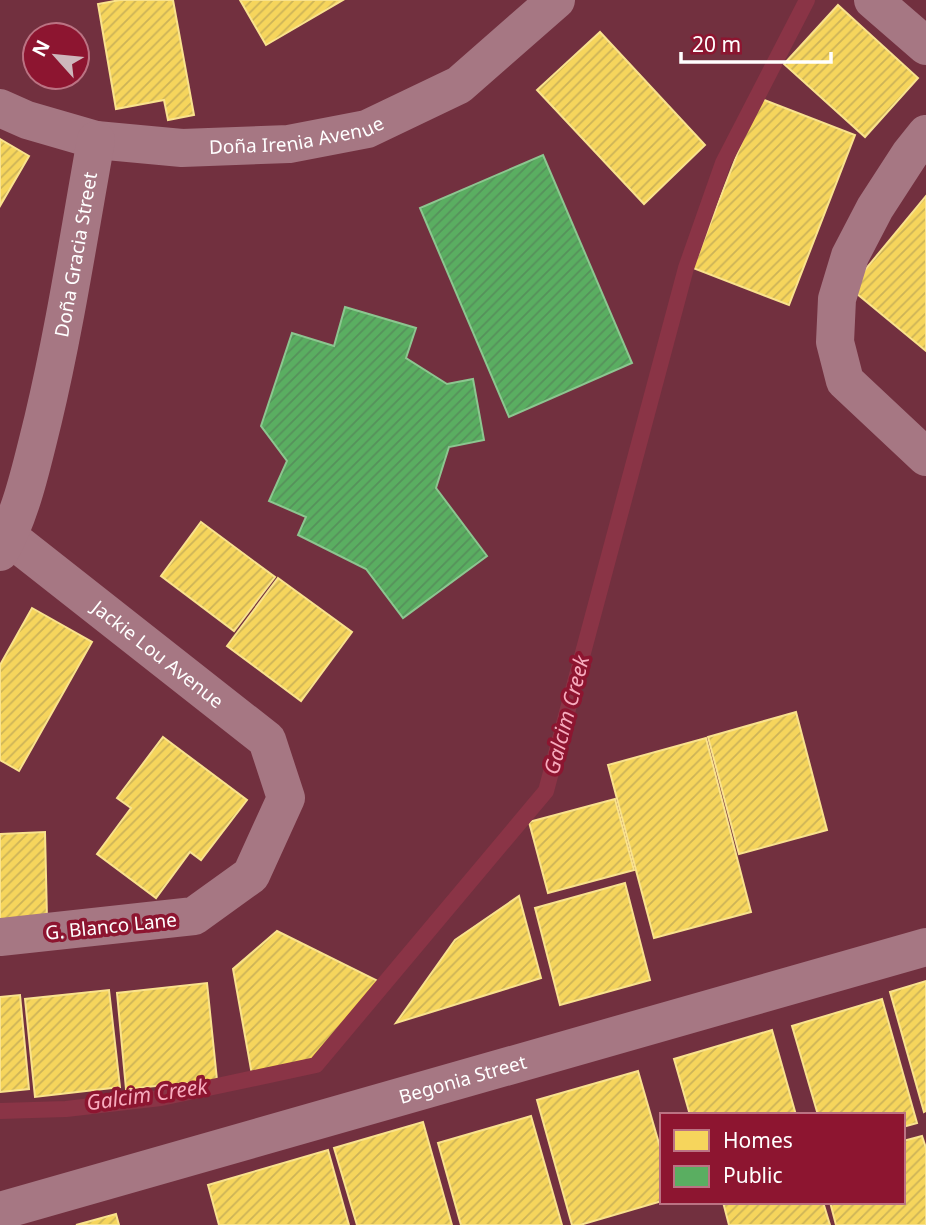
<svg xmlns="http://www.w3.org/2000/svg" width="926" height="1225" viewBox="0 0 926 1225" font-family="'Noto Sans',sans-serif">
	<style>
		.homes { fill: url(#homes-hatch); stroke: #f9e28d; stroke-width: 2 }
		.public { fill: url(#public-hatch); stroke: #8cc690; stroke-width: 2 }
		.lines { fill: none; stroke-linecap: round; stroke-linejoin: round }
		.stream { stroke: #8a3446; stroke-width: 16 }
		.minor { stroke: #a67783; stroke-width: 38 }
		.labels { text-anchor: middle; stroke-width: 7; stroke-linejoin: round; paint-order: stroke }
		.street-label { font-size: 19px; fill: #fff; stroke: #8d1530 }
		.water-label { font-size: 21px; font-style: italic; fill: #f7acbe; stroke: #8d1530 }
	</style>
	<defs>
		<pattern id="homes-hatch" width="6" height="6" patternUnits="userSpaceOnUse" patternTransform="scale(1.75)"><rect width="6" height="6" fill="#f6d55c"/><path d="M-1 1l2-2M0 6l6-6M5 7l2-2" fill="none" stroke="#ccb358"/></pattern>
		<pattern id="public-hatch" width="6" height="6" patternUnits="userSpaceOnUse" patternTransform="scale(1.75)"><rect width="6" height="6" fill="#5aae61"/><path d="M-1 1l2-2M0 6l6-6M5 7l2-2" fill="none" stroke="#56915b"/></pattern>
	</defs>
	<rect width="100%" height="100%" fill="#72303f"/>
	<!-- homes -->
	<g class="homes">
		<path d="M120,0H173L194,115L168,120L164,100L116,109L98,4Z"/>
		<path d="M240,0H343L266,45Z"/>
		<path d="M838,5L918,78L865,137L784,64Z"/>
		<path d="M600,32L705,145L644,204L537,90Z"/>
		<path d="M759,98L855,135L789,305L693,268Z"/>
		<path d="M0,139L29,156L0,206Z"/>
		<path d="M926,196V351L850,288Z"/>
		<path d="M201,522L275,577L234,631L161,576Z"/>
		<path d="M278,578L352,632L301,701L227,646Z"/>
		<path d="M32,608L92,642L19,771L0,760V665Z"/>
		<path d="M796,712L827,830L739,854L708,737Z"/>
		<path d="M163,737L247,800L201,860L190,852L156,898L97,854L131,808L117,798Z"/>
		<path d="M706,738L751,912L654,938L608,765Z"/>
		<path d="M615,799L634,870L548,893L529,822Z"/>
		<path d="M45,832L47,919L0,920V834Z"/>
		<path d="M625,883L650,980L560,1005L535,908Z"/>
		<path d="M519,896L541,978L396,1023L455,940Z"/>
		<path d="M277,931L378,981L318,1059L252,1075L233,969Z"/>
		<path d="M926,981V1111L924,1112L890,992Z"/>
		<path d="M207,983L217,1080L126,1089L117,993Z"/>
		<path d="M109,990L120,1087L35,1097L25,999Z"/>
		<path d="M20,995L29,1089L0,1092V997Z"/>
		<path d="M882,999L917,1123L903,1127V1115H818L792,1026Z"/>
		<path d="M772,1030L796,1115H690L674,1059Z"/>
		<path d="M638,1071L662,1154V1201L580,1225H572L537,1100Z"/>
		<path d="M531,1116L562,1225H461L438,1143Z"/>
		<path d="M423,1122L452,1225H357L334,1148Z"/>
		<path d="M922,1136L926,1148V1225H836L830,1202H903V1141Z"/>
		<path d="M328,1150L349,1225H219L208,1185Z"/>
		<path d="M723,1202H823L830,1225H729Z"/>
		<path d="M116,1214L119,1225H76Z"/>
	</g>
	<!-- public -->
	<g class="public">
		<path d="M543,155L632,363L509,417L420,208Z"/>
		<path d="M345,307L416,328L406,358L447,384L473,379L484,440L449,447L436,488L487,556L403,618L366,569L298,535L306,517L269,501L287,461L261,426L292,333L334,346Z"/>
	</g>
	<g class="lines">
		<!-- stream -->
		<path class="stream" d="M0,1111L66,1109L161,1098L316,1065L546,791L686,268L723,163L807,0"/>
		<!-- minor -->
		<g class="minor">
			<path d="M873,0L926,46"/>
			<path id="s1" d="M0,108L27,120L96,140L182,148L289,144L367,129L459,85L556,0"/>
			<path d="M926,134L910,154L875,208L850,256L837,299L835,342L845,381L926,457"/>
			<path id="s2" d="M0,530L267,740L286,798L251,875L194,916L0,937"/>
			<path id="s3" d="M0,552C22,512 32,464 43,420C65,328 79,234 96,140"/>
			<path id="s4" d="M0,1211L926,947"/>
		</g>
	</g>
	<g class="labels">
		<!-- street labels -->
		<g class="street-label">
			<text dy="7" stroke="none"><textPath href="#s1" startOffset="303">Doña Irenia Avenue</textPath></text>
			<text dy="7" stroke="none"><textPath href="#s3" startOffset="308">Doña Gracia Street</textPath></text>
			<text dy="7" stroke="none"><textPath href="#s2" startOffset="201">Jackie Lou Avenue</textPath></text>
			<text transform="translate(111 926) rotate(-6)" y="7">G. Blanco Lane</text>
			<text dy="7" stroke="none"><textPath href="#s4" startOffset="481">Begonia Street</textPath></text>
		</g>
		<!-- water labels -->
		<g class="water-label">
			<text transform="translate(567 715) rotate(-75)" y="7">Galcim Creek</text>
			<text transform="translate(147 1095) rotate(-8)" y="7">Galcim Creek</text>
		</g>
	</g>
	<!-- legend -->
	<rect x="660" y="1113" width="245" height="91" fill="#8d1530" stroke="#bb7383" stroke-width="2"/>
	<rect x="674" y="1130" width="35" height="21" fill="#f6d55c" stroke="#bb7383" stroke-width="2"/>
	<text x="723" y="1148" font-size="21" fill="#ffffff">Homes</text>
	<rect x="674" y="1166" width="35" height="21" fill="#5aae61" stroke="#bb7383" stroke-width="2"/>
	<text x="723" y="1183" font-size="21" fill="#ffffff">Public</text>
	<!-- north arrow -->
	<g transform="translate(56 56) rotate(297)"><circle r="33" fill="#8d1530" stroke="#bb7383" stroke-width="2"/>
	<path d="M0-5L12 26L0 18L-12 26Z" fill="#ceb7bc"/>
	<text y="-10" font-size="19" font-weight="bold" text-anchor="middle" fill="#ffffff">N</text>
	</g>
	<!-- scale -->
	<path d="M681 52v10h150v-10" fill="none" stroke="#ffffff" stroke-width="3.5"/>
	<text x="692" y="52" font-size="21" fill="#ffffff" stroke="#8d1530" stroke-width="5" paint-order="stroke">20 m</text>
</svg>
